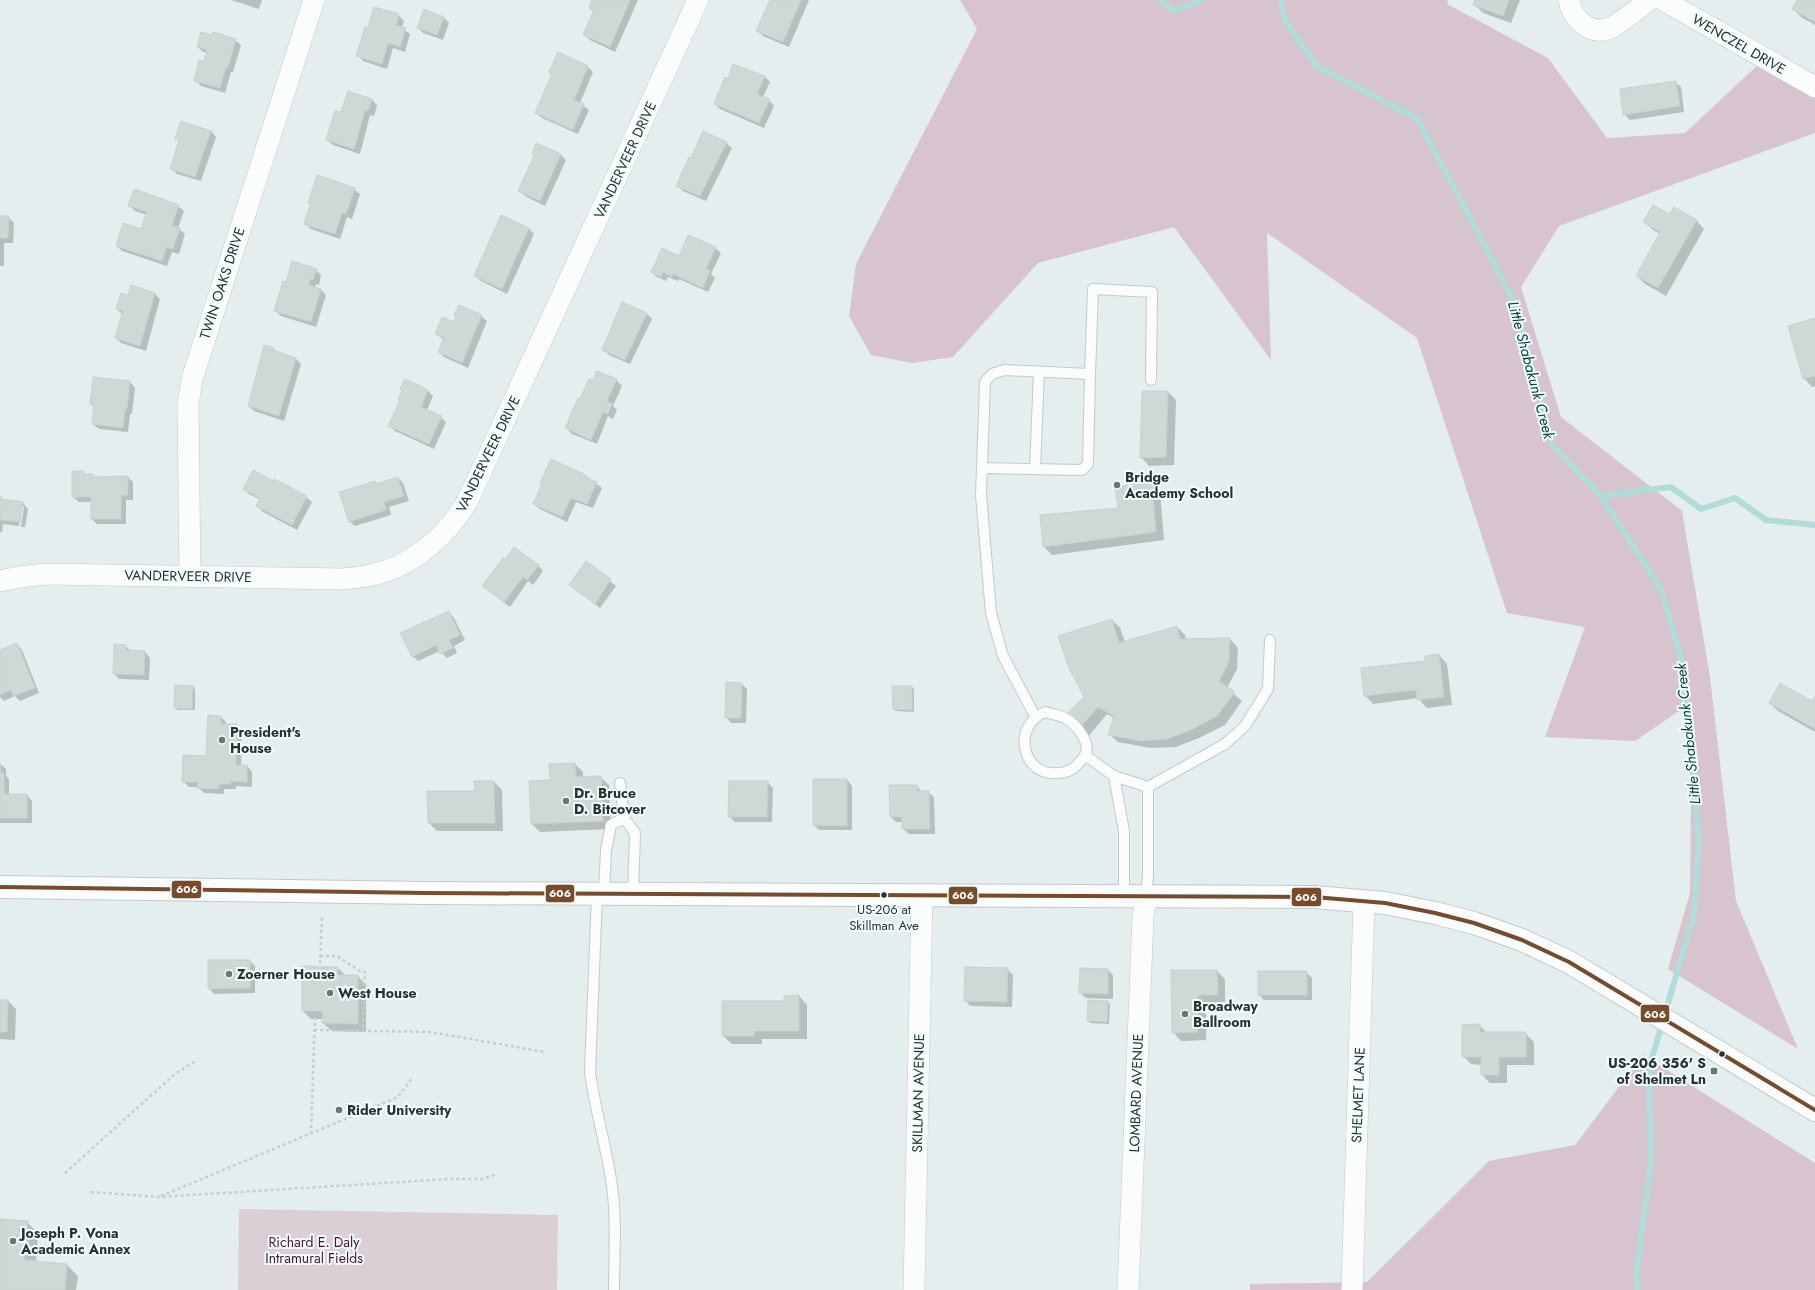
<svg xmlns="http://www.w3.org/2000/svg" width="1815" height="1290" viewBox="0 0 1815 1290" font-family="Jost,sans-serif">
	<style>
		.green { fill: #dbcfd6 }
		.forest { fill: #d8c4cf }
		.shadow { fill: #0003 }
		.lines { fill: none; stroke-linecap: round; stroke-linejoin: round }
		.stream { stroke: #b0dcda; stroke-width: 6 }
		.building { fill: #cfd7d7; stroke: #c8d0d0 }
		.service-casing { stroke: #c2caca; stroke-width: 12 }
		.minor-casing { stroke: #c2caca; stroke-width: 22 }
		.primary-casing { stroke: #c2caca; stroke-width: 24 }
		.path { stroke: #c8cccc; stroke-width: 2.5; stroke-dasharray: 3 3; stroke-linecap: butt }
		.service { stroke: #fbfcfc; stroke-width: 10 }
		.minor { stroke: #fbfcfc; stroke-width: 21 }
		.primary { stroke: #fbfcfc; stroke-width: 22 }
		.bus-1-casing { stroke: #f0fffe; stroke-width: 7 }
		.bus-1 { stroke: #7a4b2a; stroke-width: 4 }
		.poi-dot { fill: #6b7373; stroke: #f0fffe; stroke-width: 1.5 }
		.bus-dot { fill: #2a3131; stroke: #f0fffe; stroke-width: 1.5 }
		.labels { text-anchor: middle; stroke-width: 4; stroke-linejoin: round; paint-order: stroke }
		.bus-label { font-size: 13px; fill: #2a3131; stroke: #f0fffe }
		.street-label { font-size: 14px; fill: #2a3131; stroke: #f0fffe }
		.poi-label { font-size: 14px; font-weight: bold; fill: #2a3131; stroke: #f0fffe; text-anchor: start }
		.park-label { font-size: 14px; fill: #48112f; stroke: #f0fffe }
		.water-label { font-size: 15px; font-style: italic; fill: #094140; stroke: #f0fffe }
		.line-badge { stroke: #f0fffe; stroke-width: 1.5 }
		.badge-label { font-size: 11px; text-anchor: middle; font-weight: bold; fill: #fff }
	</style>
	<rect width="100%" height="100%" fill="#e4eeee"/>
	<!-- green -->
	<path class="green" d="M239,1209L558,1215L557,1290H238Z"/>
	<!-- forest -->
	<g class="forest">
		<path d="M960,0H1448L1447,4L1548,58L1607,138L1685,133L1761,62L1815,93V133L1559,226L1521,287L1561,417L1682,511L1710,677L1736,901L1798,1049L1668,969L1690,893L1692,702L1635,741L1545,737L1585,627L1507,613L1417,338L1267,233L1271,360L1174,227L1038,263L953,357L912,363L871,355L849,316L856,264L977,29Z"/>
		<path d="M1643,1055L1815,1163V1290H1250V1284L1367,1282L1489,1161L1575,1145Z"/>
	</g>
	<!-- shadow -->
	<g class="shadow">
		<path d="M231,0H262L259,9Z"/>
		<path d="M593,0H638L615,52L590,40L585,35L594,12L590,8Z"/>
		<path d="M771,0H809L789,47L763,36L758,31Z"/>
		<path d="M1476,0H1520L1511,23L1483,13L1474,4Z"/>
		<path d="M1798,0H1815V25L1801,17L1793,9Z"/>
		<path d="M398,15L404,21L402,28L410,34L405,52L393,48L387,69L363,61L358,55Z"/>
		<path d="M444,18L449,23L443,40L423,33L418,27Z"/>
		<path d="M235,40L241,45L233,72H231L225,93L201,86L195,80L205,63L207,53L203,52L198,47Z"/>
		<path d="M558,54L588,67L593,72L580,103L589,110L578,134L542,118L536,113L553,75L550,72Z"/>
		<path d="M765,77L770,82L763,97L769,100L774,106L764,128L720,109L715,104Z"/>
		<path d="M1675,82L1681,87L1684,112L1630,120L1624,114Z"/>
		<path d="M348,93L372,100L377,105L374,116L370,115L360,154L333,145L327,140L341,114Z"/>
		<path d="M211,131L216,137L201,181L177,174L171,168L180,142L176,138Z"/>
		<path d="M726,143L732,148L706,201L683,191L677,185Z"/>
		<path d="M561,155L566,160L545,206L525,196L519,191Z"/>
		<path d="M354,189L360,194L352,219L347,217L340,239L311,229L305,224L312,205L309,202Z"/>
		<path d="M129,205L178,206L184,211L178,228L185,234L179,254L172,252L167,266L122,251L117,246L142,230L147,215L135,211Z"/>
		<path d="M1671,216L1696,220L1704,229L1666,296L1645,284L1637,276L1660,234L1653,230L1645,222Z"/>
		<path d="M0,217H8L14,223L13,243H4V266H0Z"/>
		<path d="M502,217L529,229L534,234L507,294L481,281L475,276Z"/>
		<path d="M715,248L721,253L711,274L715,278L708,292L679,279L678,281L668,277L666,281L657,277L652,272L679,257Z"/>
		<path d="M316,270L321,275L319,285L316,284L315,288L321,290L326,295L316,327L281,316L275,310L287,283Z"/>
		<path d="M155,294L160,299L146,351L121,343L116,338L122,314L117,309L128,297Z"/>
		<path d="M647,314L652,319L630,364L609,355L603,349Z"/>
		<path d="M481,316L487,321L468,368L444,357L439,352L444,340L436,334L454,323Z"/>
		<path d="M1815,319V386L1812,387L1804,378Z"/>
		<path d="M273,349L277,353L296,359L301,364L284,421L254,411L249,406Z"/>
		<path d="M616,380L622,386L613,406L617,410L613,419L608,416L597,444L572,434L566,428L581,400L594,381Z"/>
		<path d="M130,382L135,388L132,414H130L128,432L99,429L93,424L95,408L91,404Z"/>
		<path d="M428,391L433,396L427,410L441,417L446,422L434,449L395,431L390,426L401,401L399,399Z"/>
		<path d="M1168,392L1176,400L1174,465L1149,466L1141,457Z"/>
		<path d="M83,472L86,475H93L95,477H128L133,482V500H126V524H97L92,519V502H79L73,497Z"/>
		<path d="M586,476L602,488L593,508L576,502L567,522L540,509L534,504L543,485L541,483Z"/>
		<path d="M398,478L403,483L409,501L389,507L391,515L355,526L349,521L375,482L378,484Z"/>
		<path d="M274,482L306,497L312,502L297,530L263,512L257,506L261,500L249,494L244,489Z"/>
		<path d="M1152,484L1160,492L1164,540L1052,555L1044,547L1119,508Z"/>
		<path d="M0,498L4,501L23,503L28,509L25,527H21L24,506H22L19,526L3,524L2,533L0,532Z"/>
		<path d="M505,561L538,565L543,571L533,585L528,581L510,607L483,586Z"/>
		<path d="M586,563L616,586L600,608L570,585Z"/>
		<path d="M449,612L454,618L465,640L454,646L457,653L447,658L440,651L418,661L413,656Z"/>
		<path d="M1112,620L1120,628L1125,642L1177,627L1185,635L1186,640L1230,639L1238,648L1237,669L1227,688L1242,701L1225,725L1199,738L1176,747L1150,748L1118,742L1109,734L1114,718L1107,714L1087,738L1074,725Z"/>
		<path d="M17,644L22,650L39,693L20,701L15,696L4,701L0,697V651Z"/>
		<path d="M126,646L131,652H145L150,658L149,680L119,679L114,673Z"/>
		<path d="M1439,655L1447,664L1452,705L1427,708L1418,698L1373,704L1365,695Z"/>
		<path d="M742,684L747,689L746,723H731L726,717Z"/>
		<path d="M176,686L193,687L195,689V710H177L175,707Z"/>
		<path d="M893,687H912L914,689V712L896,711L894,709Z"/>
		<path d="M1815,698V732L1778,711L1770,703H1813Z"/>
		<path d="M208,716L221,717L226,722V725H237L242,731L241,766H247L252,772V787L236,786V789H224V794L204,793L198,787H189L183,781L207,757Z"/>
		<path d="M0,764L6,769V776L9,779V795H27L32,801V823H0Z"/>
		<path d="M575,764L583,772V778L600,777L609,785L611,829L540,832L532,824L551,781Z"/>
		<path d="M847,780L852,786V830H819L814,825Z"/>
		<path d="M494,782L502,790L503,831H437L429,823L428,792H476Z"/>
		<path d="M767,782L773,788L772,822H735L729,816Z"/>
		<path d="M917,786L922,792H928L934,797L935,834H909L903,829V822H896L891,817Z"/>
		<path d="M250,961L255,966V993L214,994L209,988Z"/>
		<path d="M338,968L346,976H358L366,985V1032L332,1031L323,1023L324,1019H311L303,1011Z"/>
		<path d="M1007,969L1013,975L1012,1007L970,1006L965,1000Z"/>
		<path d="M1108,970L1113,975V999L1086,998L1080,993Z"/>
		<path d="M1172,971H1217L1225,979V1002L1206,1003V1040L1181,1041L1173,1032Z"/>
		<path d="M1306,972L1312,978V1000H1264L1259,995Z"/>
		<path d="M799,996L807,1005V1039H762V1044H732L723,1036V1002H785Z"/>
		<path d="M0,1001H8L16,1009L15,1040L0,1039Z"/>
		<path d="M1107,1002L1110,1004L1109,1024L1091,1023L1088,1021Z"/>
		<path d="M1479,1025L1487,1033H1525L1534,1042V1065H1507V1083H1490L1482,1075V1065L1471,1064L1463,1056Z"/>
		<path d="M0,1220L27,1222L38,1233L36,1262L67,1265L78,1276L76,1290H0Z"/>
	</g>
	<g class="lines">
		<!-- stream -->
		<g class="stream">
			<path d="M1160,0L1174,11L1202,0"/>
			<path d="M1281,0L1285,21L1318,67L1417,118L1515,303L1552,445L1601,496L1661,589L1683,666L1699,843L1694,915L1649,1068L1651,1163L1636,1276L1638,1290"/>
			<path d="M1601,496L1671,487L1701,509L1735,498L1766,520L1815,525"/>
		</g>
	</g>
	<!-- building -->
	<g class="building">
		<path d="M592,0H630L610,47L583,35L594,10L589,8Z"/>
		<path d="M770,0H801L783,42L756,31Z"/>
		<path d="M1475,0H1509L1503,16L1473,5Z"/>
		<path d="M1797,0H1815V22L1792,9Z"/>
		<path d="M374,7L399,14L396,25L406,28L400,47L388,43L382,64L356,56L365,27H368Z"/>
		<path d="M424,9L444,17L437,35L417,28Z"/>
		<path d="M201,32L212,35L213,32L236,39L228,68L226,67L220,88L194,81L199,60L204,62L207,50L197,47Z"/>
		<path d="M558,52L588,66L574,100L584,104L573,130L535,113L552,74L549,72Z"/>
		<path d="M733,64L765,76L757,94L770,99L759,123L714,104L725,77L728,78Z"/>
		<path d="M1676,81L1680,106L1623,115L1620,89Z"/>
		<path d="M348,91L372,99L368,111L365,110L354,149L326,140L335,111L341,112Z"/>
		<path d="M181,121L211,131L195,177L170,169L179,140L175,139Z"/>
		<path d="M703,131L727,142L700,196L676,186L689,157L691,158Z"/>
		<path d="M536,143L561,154L540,201L518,191L534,156L532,154Z"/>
		<path d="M317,175L355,188L346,214L342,213L335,234L304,224L311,203H308Z"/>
		<path d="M134,189L179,205L172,225L180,228L173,249L166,247L162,261L116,246L123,223L141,229L147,212L128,206Z"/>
		<path d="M1653,205L1670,214L1674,207L1697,220L1658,288L1636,276L1660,232L1643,222Z"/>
		<path d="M501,215L529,228L502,289L474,276Z"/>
		<path d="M0,216H9L8,238H0Z"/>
		<path d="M688,235L716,247L706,269L710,271L703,288L673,274L672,277L663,272L661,277L651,272L662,248L679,256Z"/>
		<path d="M292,261L317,269L313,280L310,279L309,285L321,289L311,322L274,311L283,281L286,282Z"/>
		<path d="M131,285L155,293L140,346L115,338L123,311L116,309L121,293L128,295Z"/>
		<path d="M622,302L647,313L625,360L602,350Z"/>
		<path d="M459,305L482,315L462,363L438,352L444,338L435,334L442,317L454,322L456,316L454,315Z"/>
		<path d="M1815,318V376L1803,379L1788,326Z"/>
		<path d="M264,345L274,348L273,350L296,358L279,416L248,406Z"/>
		<path d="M597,371L617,379L607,401L612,404L608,414L603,412L591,440L565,428L578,398L580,399L589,379L593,380Z"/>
		<path d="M93,377L130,381L127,409H125L123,428L92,424L94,405H90Z"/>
		<path d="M405,379L428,390L421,407L442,416L429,444L388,426L400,400H398L402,390L400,389Z"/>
		<path d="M1142,391H1168L1166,457L1140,458Z"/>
		<path d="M551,459L586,475L585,477L597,482L587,504L571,498L562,517L533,504L542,484L540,483Z"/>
		<path d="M253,470L273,481L274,479L307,496L292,525L256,506L260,498L243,489Z"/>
		<path d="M72,471H83V474H93V477L128,476V495H121V519H91V497H72Z"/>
		<path d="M398,477L404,496L384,502L386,510L349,522L339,492L376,481V484Z"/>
		<path d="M1152,483L1156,532L1043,547L1040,515L1118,508L1115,487Z"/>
		<path d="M0,497H2V499L23,502L20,522L0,520Z"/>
		<path d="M514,547L539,565L527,580L523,577L504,602L482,586L503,558L505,560Z"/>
		<path d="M586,561L611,579L595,604L569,585Z"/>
		<path d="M449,611L460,635L449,640L453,648L440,654L436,645L412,657L400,633Z"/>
		<path d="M1112,619L1119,643L1177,626L1180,639L1230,638L1229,661L1219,681L1235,692L1217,716L1191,730L1167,739L1142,741L1108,735L1114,716L1098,707L1078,730L1064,717L1084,697L1069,668L1058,636Z"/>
		<path d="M17,643L35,688L13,696L11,690L0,695V650Z"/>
		<path d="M114,644L126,645V650L145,651L144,675L113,674Z"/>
		<path d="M1439,654L1444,697L1417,700L1416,690L1364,696L1361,668L1425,661V656Z"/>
		<path d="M726,682L742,683L741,718H725Z"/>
		<path d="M1780,683L1812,701L1815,696V729L1769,703Z"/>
		<path d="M175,685L193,686L192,709L174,708Z"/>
		<path d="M892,686H912V710L893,709Z"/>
		<path d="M208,715L221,716V724H237L236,765H247V782L231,781V784H219V789L197,788L198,782H182L183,755L206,756Z"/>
		<path d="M0,763L1,773H4V794H27V818H0Z"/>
		<path d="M575,763L576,777L601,776L603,821L531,824L529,781L550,780L549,764Z"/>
		<path d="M813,779H847V826L813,825Z"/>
		<path d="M474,781H494L495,823H428L427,791H475Z"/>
		<path d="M729,781H768L767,817H728Z"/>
		<path d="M889,785H917V791H929L930,829H902V817H890Z"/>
		<path d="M208,960H250V988L208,989Z"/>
		<path d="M302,966L338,967V975H358V1024L322,1023L323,1011H302Z"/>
		<path d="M965,967L1008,968L1007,1002L964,1001Z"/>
		<path d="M1080,968L1108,969V994L1079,993Z"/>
		<path d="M1171,970H1217L1218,995H1198V1032L1172,1033Z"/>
		<rect x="1258" y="971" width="49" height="24"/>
		<path d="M799,995V1031H754V1036H722V1001H784V996Z"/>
		<path d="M0,1000H8L7,1032H0Z"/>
		<path d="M1088,1000L1108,1001L1107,1022L1087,1021Z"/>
		<path d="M1480,1024V1032H1526V1057H1499V1075H1481V1057H1462V1025Z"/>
		<path d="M0,1219L28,1221L24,1260L67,1264L65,1290H0Z"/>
	</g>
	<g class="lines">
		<!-- service casing -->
		<g class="service-casing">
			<g id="service">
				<path d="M1090,374L1093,289L1152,292L1151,380"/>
				<path d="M982,468L1082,470L1088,464L1090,374L1004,370L992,374L985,382L981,495L991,613L1003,656L1035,716"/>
				<path d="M1035,469L1039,372"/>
				<path d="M1045,712C1051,714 1059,715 1065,718C1076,724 1092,743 1085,756C1083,759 1079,762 1077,765C1072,770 1065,773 1058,773C1022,777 1011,726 1045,712Z"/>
				<path d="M1085,755L1114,776L1148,787L1225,744L1245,726L1268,689L1270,640"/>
				<path d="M1114,776L1124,831V897"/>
				<path d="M620,783L624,818"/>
				<path d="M597,894L590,1072C595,1111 607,1148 612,1186C617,1220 614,1256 614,1290"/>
				<path d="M604,894L606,850L611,825L624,818L635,833L633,894"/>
				<path d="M1146,896L1148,875V787"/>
			</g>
		</g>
		<!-- minor casing -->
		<g class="minor-casing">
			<g id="minor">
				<path d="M1569,0C1572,20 1593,39 1614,26C1626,19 1637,9 1649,0"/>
				<path d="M1663,0L1815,87"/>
				<path d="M190,576L188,404L192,379L314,0"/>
				<path d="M0,581L19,577L46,574L343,579C352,578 362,577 371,575C411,567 446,537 467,502L698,0"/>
				<path d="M914,1290L922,895"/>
				<path d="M1128,1290L1143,917L1146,896"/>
				<path d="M1352,1290L1364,901"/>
			</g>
		</g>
		<!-- primary casing -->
		<g class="primary-casing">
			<path id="primary" d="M0,887L426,893L1314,897L1385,903L1435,913L1474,923L1522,940L1569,962L1815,1110"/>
		</g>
		<!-- path -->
		<g class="path">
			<path d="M320,956H337L360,971L365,972L363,1031"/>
			<path d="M320,963L322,916"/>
			<path d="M314,1030L430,1032L545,1052"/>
			<path d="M311,1134L315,1014"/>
			<path d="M65,1173L175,1074L197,1060"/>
			<path d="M91,1192L158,1197L449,1179H482L497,1174"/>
			<path d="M161,1196L398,1097L413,1077"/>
		</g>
		<!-- service -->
		<use href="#service" class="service"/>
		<!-- minor -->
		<use href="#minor" class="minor"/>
		<!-- primary -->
		<use href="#primary" class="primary"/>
		<!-- bus-1 casing -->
		<g class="bus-1-casing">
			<path id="bus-1" d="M0,887L426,893L1314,897L1385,903L1435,913L1474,923L1522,940L1569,962L1815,1110"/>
		</g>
		<!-- bus-1 -->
		<use href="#bus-1" class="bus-1"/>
	</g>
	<!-- markers -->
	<g class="poi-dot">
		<circle cx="1117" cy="485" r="4"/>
		<circle cx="222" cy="740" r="4"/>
		<circle cx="566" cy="801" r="4"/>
		<circle cx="229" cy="974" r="4"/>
		<circle cx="330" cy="993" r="4"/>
		<circle cx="1185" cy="1014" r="4"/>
		<rect x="1710" y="1067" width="8" height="8" rx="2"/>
		<circle cx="339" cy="1110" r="4"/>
		<circle cx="13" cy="1241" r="4"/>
	</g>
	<g class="bus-dot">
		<circle cx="884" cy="895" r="3.5"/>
		<circle cx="1722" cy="1054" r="3.5"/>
	</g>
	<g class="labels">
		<!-- bus labels -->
		<g class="bus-label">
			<text x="884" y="914">US-206 at<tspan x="884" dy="16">Skillman Ave</tspan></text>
		</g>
		<!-- street labels -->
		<g class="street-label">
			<text transform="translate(1739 44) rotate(30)" y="5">WENCZEL DRIVE</text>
			<text transform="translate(625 160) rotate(-65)" y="5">VANDERVEER DRIVE</text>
			<text transform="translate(222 283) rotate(-72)" y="5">TWIN OAKS DRIVE</text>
			<text transform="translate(488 454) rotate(-64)" y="5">VANDERVEER DRIVE</text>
			<text transform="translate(188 576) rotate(1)" y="5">VANDERVEER DRIVE</text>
			<text transform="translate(918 1093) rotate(-89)" y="5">SKILLMAN AVENUE</text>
			<text transform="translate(1136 1093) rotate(-88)" y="5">LOMBARD AVENUE</text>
			<text transform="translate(1358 1095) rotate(-88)" y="5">SHELMET LANE</text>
		</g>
		<!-- poi labels -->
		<g class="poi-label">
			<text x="1125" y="482">Bridge<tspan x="1125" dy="16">Academy School</tspan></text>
			<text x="230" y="737">President's<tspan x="230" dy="16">House</tspan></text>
			<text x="574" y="798">Dr. Bruce<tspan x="574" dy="16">D. Bitcover</tspan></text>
			<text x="237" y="979">Zoerner House</text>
			<text x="338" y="998">West House</text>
			<text x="1193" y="1011">Broadway<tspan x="1193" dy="16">Ballroom</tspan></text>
			<text x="1706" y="1068" text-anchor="end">US-206 356' S<tspan x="1706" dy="16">of Shelmet Ln</tspan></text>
			<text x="347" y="1115">Rider University</text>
			<text x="21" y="1238">Joseph P. Vona<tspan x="21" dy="16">Academic Annex</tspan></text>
		</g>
		<!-- park labels -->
		<g class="park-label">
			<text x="314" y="1247">Richard E. Daly<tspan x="314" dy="16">Intramural Fields</tspan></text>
		</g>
		<!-- water labels -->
		<g class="water-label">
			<text transform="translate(1531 370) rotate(75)" y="5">Little Shabakunk Creek</text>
			<text transform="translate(1688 734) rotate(-96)" y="5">Little Shabakunk Creek</text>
		</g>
	</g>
	<g class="line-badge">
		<rect x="171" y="880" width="31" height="19" rx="4" fill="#7a4b2a"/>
		<rect x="545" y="884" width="30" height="19" rx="4" fill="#7a4b2a"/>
		<rect x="948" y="886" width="30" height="19" rx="4" fill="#7a4b2a"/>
		<rect x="1291" y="887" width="31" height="20" rx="4" fill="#7a4b2a"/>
		<rect x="1640" y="1004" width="30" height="19" rx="4" fill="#7a4b2a"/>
	</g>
	<g class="badge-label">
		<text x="187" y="893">606</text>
		<text x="560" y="897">606</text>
		<text x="963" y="899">606</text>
		<text x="1306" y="901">606</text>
		<text x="1655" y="1018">606</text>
	</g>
</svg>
